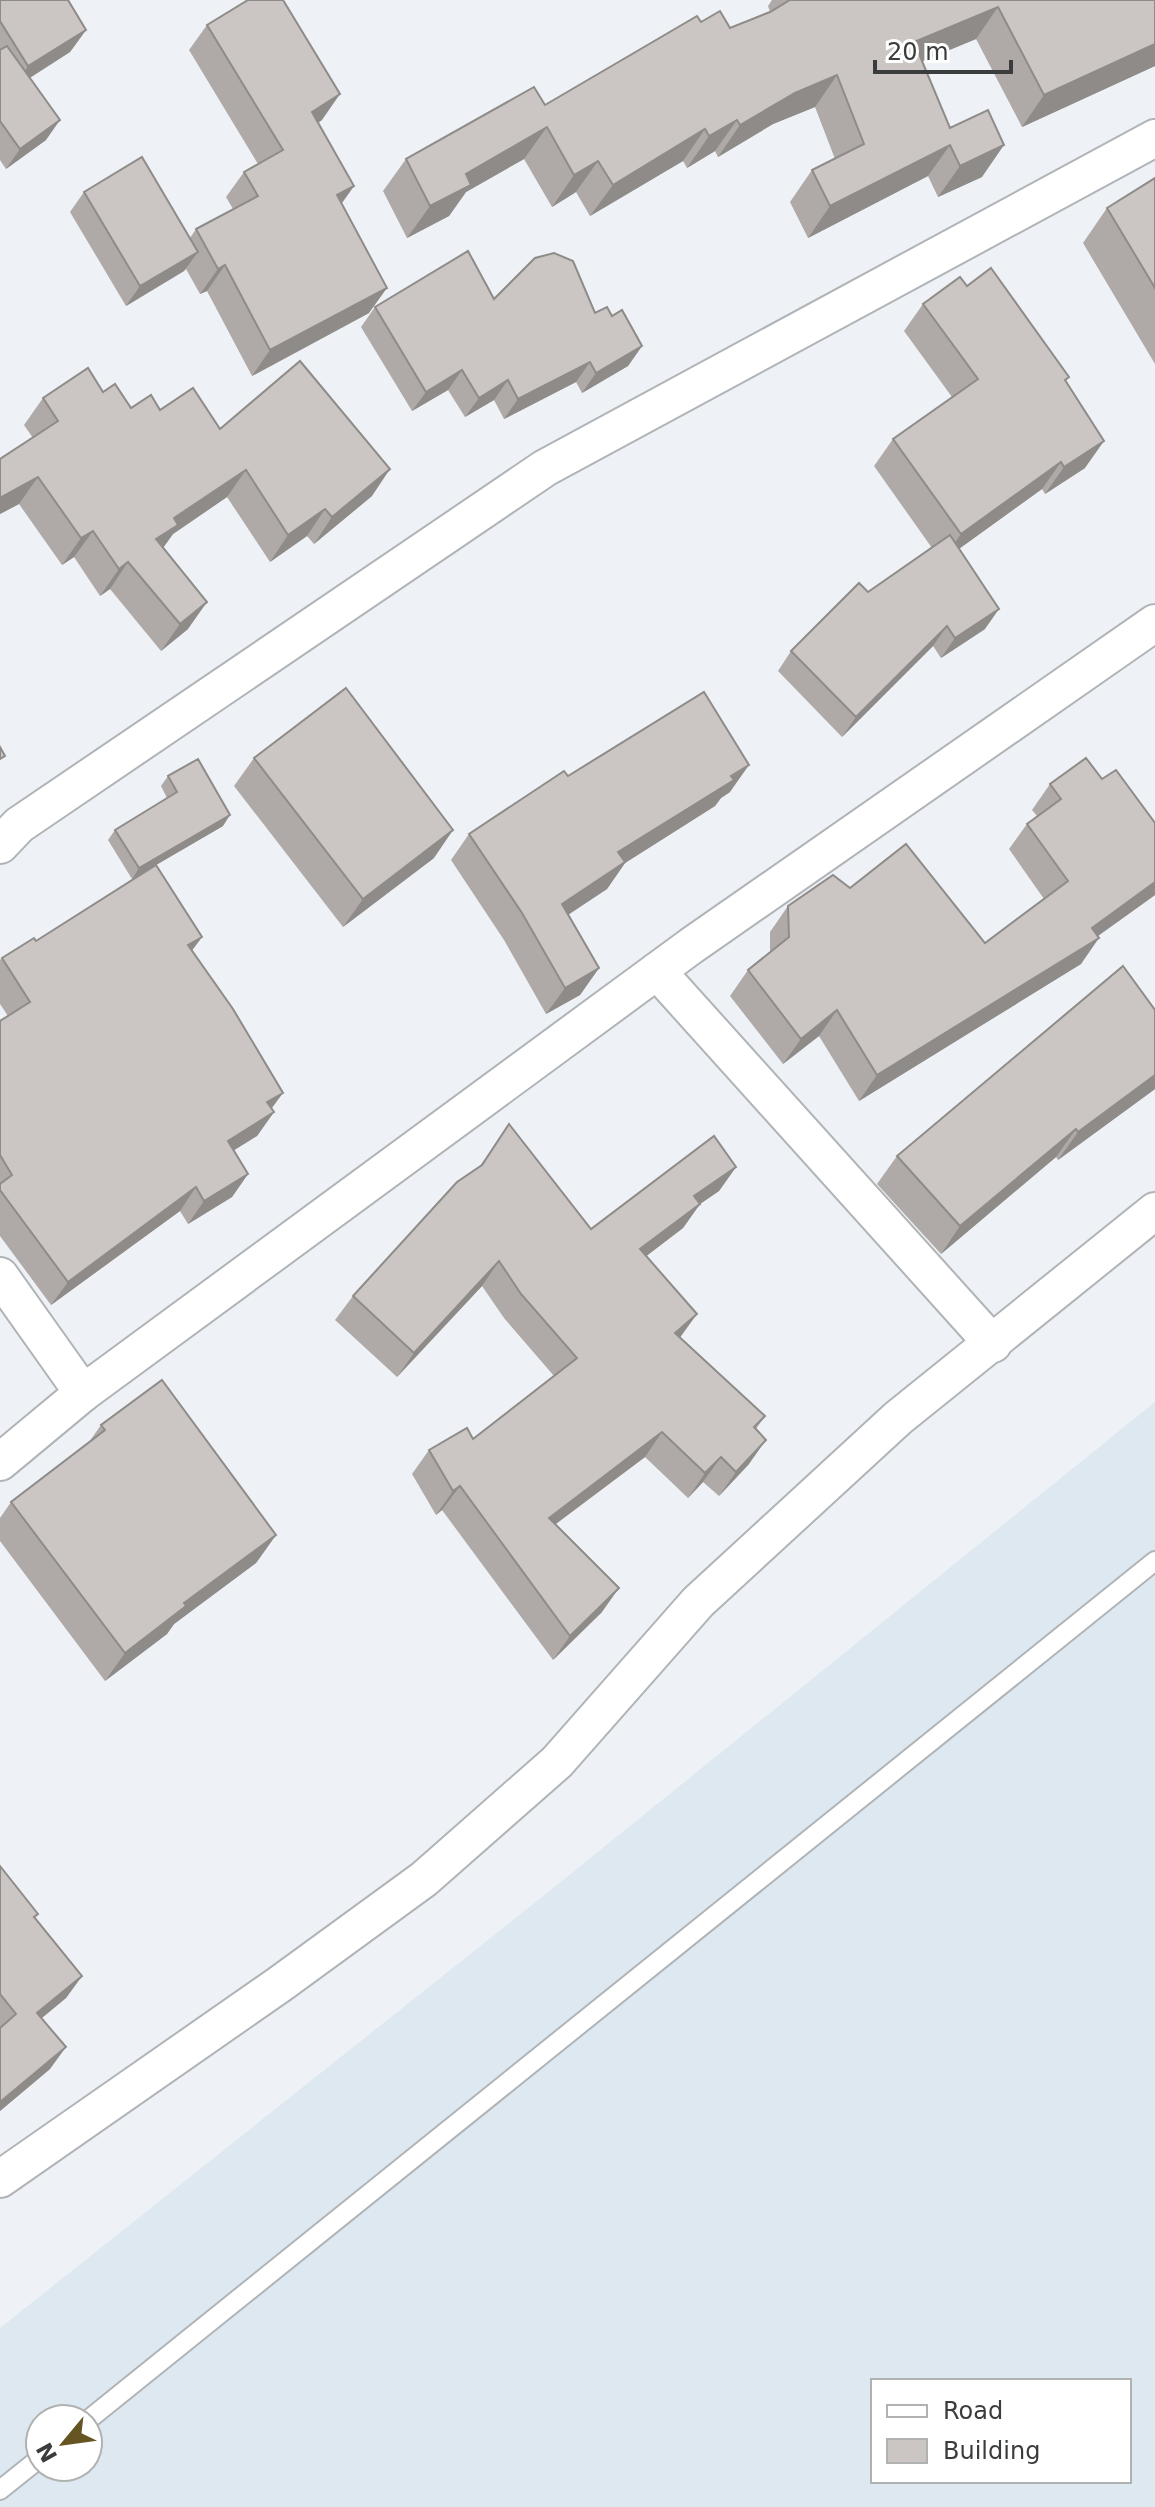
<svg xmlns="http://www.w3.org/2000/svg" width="1155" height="2507" viewBox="0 0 1155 2507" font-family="'DejaVu Sans',sans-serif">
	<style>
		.built { fill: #dee8f1; fill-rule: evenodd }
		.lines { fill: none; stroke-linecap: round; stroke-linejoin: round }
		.lane-casing { stroke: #b0b4b7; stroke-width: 22 }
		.street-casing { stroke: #b0b4b7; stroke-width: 40 }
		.lane { stroke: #fff; stroke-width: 18 }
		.street { stroke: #fff; stroke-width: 36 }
		.wall { fill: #afaaa8 }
		.shaded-wall { fill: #8e8b88 }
		.building { fill: #cbc6c3; stroke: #8e8b88; stroke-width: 2 }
	</style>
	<rect width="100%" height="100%" fill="#eef2f6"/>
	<!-- built -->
	<path class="built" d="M1155,1402V2507H0V2328L552,1889ZM873,2381H1129V2481H873ZM40,2419H88V2467H40Z"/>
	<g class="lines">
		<!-- lane casing -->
		<g class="lane-casing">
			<g id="lane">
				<path d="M88,2420L1155,1561"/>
				<path d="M0,2490L40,2458"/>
			</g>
		</g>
		<!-- street casing -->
		<g class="street-casing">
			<g id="street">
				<path d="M0,845L19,825L545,468L1155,138"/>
				<path d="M657,971L993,1344"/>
				<path d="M0,1276L83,1393"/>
				<path d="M0,1462L83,1393L691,946L1155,623"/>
				<path d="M0,2179L280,1984L424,1879L557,1762L698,1602L898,1418L1155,1211"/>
			</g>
		</g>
		<!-- lane -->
		<use href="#lane" class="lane"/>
		<!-- street -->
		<use href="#street" class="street"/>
	</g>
	<!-- wall -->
	<g class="wall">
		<path d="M0,0L86,30L70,52L30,78L46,140L6,169L0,160Z"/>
		<path d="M772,0H1155V66L1022,127L976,39L922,61L950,128L982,177L938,197L928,176L808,238L790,202L812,170L835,159L815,107L773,124L718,157L715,151L687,168L683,161L590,216L576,192L552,207L524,159L466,192L449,216L407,238L383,191L406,159L545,105L701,22L730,28L770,12L768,6Z"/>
		<path d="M207,25L322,120L318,123L354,186L342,203L369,313L252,376L207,291L200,294L186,269L184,271L126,306L70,212L84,192L190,238L196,229L233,209L226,197L244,172L258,164L189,50Z"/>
		<path d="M1155,178V364L1083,243L1107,208Z"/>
		<path d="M967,286L1069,377L1066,381L1085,468L1045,494L1042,489L959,549L985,629L941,658L933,646L842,737L778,671L791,651L868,592L932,548L874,466L893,439L952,397L904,331L923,304Z"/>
		<path d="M494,299L612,316L642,346L628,366L582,393L576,382L504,419L494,400L465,417L448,390L412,411L361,327L375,307Z"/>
		<path d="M103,392L131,408L160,410L220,429L372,496L314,544L307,536L270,562L227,497L173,534L163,548L188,629L161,651L110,589L100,596L74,557L62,565L19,504L0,514V459L33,438L24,425L43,398Z"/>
		<path d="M254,758L434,858L343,927L234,786Z"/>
		<path d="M168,776L223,826L132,879L108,840L115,830L167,798L161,786Z"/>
		<path d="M568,776L730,792L721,798L715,806L625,863L607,889L568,914L599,968L580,995L546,1014L504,940L451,860L469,834Z"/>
		<path d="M1102,779L1155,823V895L1098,936L1081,964L859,1101L819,1036L783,1064L730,996L748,970L770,952V932L788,906L850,888L985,943L1044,899L1009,849L1027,824L1037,816L1032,810L1050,784Z"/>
		<path d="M202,937L192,950L274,1112L257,1136L234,1150L248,1174L232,1197L188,1224L180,1211L51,1305L0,1236V1021L8,1016L0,1004V960L2,958L36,941Z"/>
		<path d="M1155,1089L1058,1160L1056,1157L941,1254L877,1184L897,1156Z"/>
		<path d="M509,1124L591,1229L736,1167L719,1191L700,1204L683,1228L646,1256L680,1337L765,1416L756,1429L749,1464L719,1496L703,1482L688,1498L645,1457L555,1524L602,1612L553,1660L442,1510L436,1515L412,1474L429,1450L473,1439L554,1376L504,1318L482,1286L397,1377L335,1320L353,1296L480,1166Z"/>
		<path d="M101,1425L276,1535L256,1563L174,1624L167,1634L105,1681L0,1541V1518L11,1502L89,1442Z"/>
		<path d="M0,1866L38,1914L35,1918L82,1976L66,1998L42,2018L50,2069L0,2111Z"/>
	</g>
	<!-- shaded-wall -->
	<g class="shaded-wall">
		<path d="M998,7L976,39L892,74L914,42Z"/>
		<path d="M86,30L70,52L12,89L28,66Z"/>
		<path d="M1155,44V66L1022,127L1044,95Z"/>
		<path d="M837,75L815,107L773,124L718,157L740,125L795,93Z"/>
		<path d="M340,94L322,120L294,138L312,112Z"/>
		<path d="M60,120L46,140L6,169L20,149Z"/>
		<path d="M737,120L715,151L687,168L709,136Z"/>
		<path d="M547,127L524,159L466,192L449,216L407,238L430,206L466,174Z"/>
		<path d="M705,129L683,161L590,216L613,185Z"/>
		<path d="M950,145L928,176L808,238L830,206Z"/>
		<path d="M1004,145L982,177L938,197L960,166Z"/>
		<path d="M598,161L576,192L552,207L574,175Z"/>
		<path d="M354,186L336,211L337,195Z"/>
		<path d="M198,252L184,271L126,306L140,286Z"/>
		<path d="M225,265L207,291L200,294L218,269Z"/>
		<path d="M387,288L369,313L252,376L270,350Z"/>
		<path d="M642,346L628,366L582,393L596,373Z"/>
		<path d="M590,362L576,382L504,419L518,399Z"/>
		<path d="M462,370L448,390L412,411L426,392Z"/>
		<path d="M508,380L494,400L465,417L479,398Z"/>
		<path d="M1104,441L1085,468L1045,494L1064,467Z"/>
		<path d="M1061,462L1042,489L942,561L961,534Z"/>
		<path d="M390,469L372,496L314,544L332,517Z"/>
		<path d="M246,470L227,497L173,534L160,552L156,539L174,518Z"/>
		<path d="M38,477L19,504L0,514V498Z"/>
		<path d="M325,509L307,536L270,562L288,535Z"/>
		<path d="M93,531L74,557L62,565L81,538Z"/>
		<path d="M128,562L110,589L100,596L119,569Z"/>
		<path d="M207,602L188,629L161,651L180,624Z"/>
		<path d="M999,609L985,629L941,658L955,638Z"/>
		<path d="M947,626L933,646L842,737L856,717Z"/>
		<path d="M749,765L730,792L721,798L715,806L625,863L607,889L544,931L562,904L618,852Z"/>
		<path d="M230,815L223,826L132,879L139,868Z"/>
		<path d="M453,830L434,858L343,927L363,899Z"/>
		<path d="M1155,882V895L1074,953L1092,928Z"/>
		<path d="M202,937L185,960L188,945Z"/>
		<path d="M1099,938L1081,964L859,1101L877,1075Z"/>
		<path d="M599,968L580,995L546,1014L565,988Z"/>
		<path d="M837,1010L819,1036L783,1064L801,1039Z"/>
		<path d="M1155,1075V1089L1058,1160L1078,1132Z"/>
		<path d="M283,1093L266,1116L267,1102Z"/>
		<path d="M274,1112L257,1136L212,1164L228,1141Z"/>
		<path d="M1076,1129L1056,1157L941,1254L960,1226Z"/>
		<path d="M736,1167L719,1191L700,1204L683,1228L623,1274L640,1249L694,1196Z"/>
		<path d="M248,1174L232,1197L188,1224L204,1201Z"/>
		<path d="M196,1187L180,1211L51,1305L68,1282Z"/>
		<path d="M499,1261L482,1286L397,1377L414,1353Z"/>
		<path d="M697,1314L679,1339L675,1333Z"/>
		<path d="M662,1432L645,1457L532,1542L549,1518Z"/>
		<path d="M766,1440L749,1464L719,1496L736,1472Z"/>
		<path d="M721,1457L703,1482L688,1498L705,1473Z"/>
		<path d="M460,1486L442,1510L436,1515L453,1491Z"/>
		<path d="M276,1535L256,1563L174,1624L167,1634L105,1681L125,1653L184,1603Z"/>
		<path d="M619,1588L602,1612L553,1660L570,1636Z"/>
		<path d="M82,1976L66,1998L21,2035L37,2013Z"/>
		<path d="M66,2047L50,2069L0,2111V2102Z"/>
	</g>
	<!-- building -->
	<g class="building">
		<path d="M0,0H68L86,30L28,66L0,21Z"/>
		<path d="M248,0H283L340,94L312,112L354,186L337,195L387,288L270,350L225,265L218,269L196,229L258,196L244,172L283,150L207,25Z"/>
		<path d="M790,0H1155V44L1044,95L998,7L914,42L950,128L988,110L1004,145L960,166L950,145L830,206L812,170L864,144L837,75L795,93L740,125L737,120L709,136L705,129L613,185L598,161L574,175L547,127L466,174L471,185L430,206L406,159L534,87L545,105L697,16L701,22L720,11L730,28L770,12Z"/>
		<path d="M7,46L60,120L20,149L0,121V50Z"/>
		<path d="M142,157L198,252L140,286L84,192Z"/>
		<path d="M1155,178V288L1107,208Z"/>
		<path d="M468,251L494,299L535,258L554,253L573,261L595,313L607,307L612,316L622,310L642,346L596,373L590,362L518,399L508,380L479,398L462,370L426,392L375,307Z"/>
		<path d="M991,268L1069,377L1065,380L1104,441L1064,467L1061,462L961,534L893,439L978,379L923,304L960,277L967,286Z"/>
		<path d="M300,361L390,469L332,517L325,509L288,535L246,470L174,518L178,525L156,539L207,602L180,624L128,562L119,569L93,531L81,538L38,477L0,498V459L58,421L43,398L88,368L103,392L115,384L131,408L151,395L160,410L193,388L220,429Z"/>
		<path d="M950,535L999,609L955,638L947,626L856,717L791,651L859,583L868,592Z"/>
		<path d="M346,688L453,830L363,899L254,758Z"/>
		<path d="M704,692L749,765L731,776L734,780L618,852L625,862L562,904L599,968L565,988L522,913L469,834L564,771L568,776Z"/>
		<path d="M0,747L5,756L0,759Z"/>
		<path d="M1086,758L1102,779L1116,770L1155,823V882L1092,928L1099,938L877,1075L837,1010L801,1039L748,970L789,937L788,906L833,875L850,888L906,844L985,943L1068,881L1027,824L1061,799L1050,784Z"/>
		<path d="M198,759L230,815L139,868L115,830L177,792L168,776Z"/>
		<path d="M156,865L202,937L188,945L233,1009L283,1093L267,1102L274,1112L228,1141L248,1174L204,1201L196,1187L68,1282L0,1190V1184L12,1175L0,1155V1021L30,1002L2,958L34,938L36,941Z"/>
		<path d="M1123,966L1155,1010V1075L1078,1132L1076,1129L960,1226L897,1156Z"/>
		<path d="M509,1124L591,1229L714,1136L736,1167L694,1196L700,1204L640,1249L697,1314L675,1333L765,1416L754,1427L766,1440L736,1472L721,1457L705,1473L662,1432L549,1518L619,1588L570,1636L460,1486L453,1491L429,1450L467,1428L473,1439L577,1358L521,1294L499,1261L414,1353L353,1296L457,1182L482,1165Z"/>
		<path d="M162,1380L276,1535L184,1603L186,1606L125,1653L11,1502L105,1430L101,1425Z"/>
		<path d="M0,1866L38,1914L34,1917L82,1976L37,2013L66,2047L0,2102V2028L16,2014L0,1994Z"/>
	</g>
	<!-- legend -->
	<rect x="871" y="2379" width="260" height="104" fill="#ffffff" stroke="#b0b1b1" stroke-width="2"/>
	<rect x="887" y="2405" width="40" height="12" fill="#ffffff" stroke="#b0b1b1" stroke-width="2"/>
	<text x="943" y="2419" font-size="24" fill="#3a3c3d">Road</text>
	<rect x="887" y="2439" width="40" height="24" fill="#cbc6c3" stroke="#b0b1b1" stroke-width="2"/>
	<text x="943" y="2459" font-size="24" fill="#3a3c3d">Building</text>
	<!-- north arrow -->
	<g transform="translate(64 2443) rotate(241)"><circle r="38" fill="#ffffff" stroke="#b0b1b1" stroke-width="2"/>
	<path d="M0-6L14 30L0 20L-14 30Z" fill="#645522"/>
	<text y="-12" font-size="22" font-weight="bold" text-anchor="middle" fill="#3a3c3d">N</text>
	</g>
	<!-- scale -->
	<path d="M875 60v12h136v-12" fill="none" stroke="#3a3c3d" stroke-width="4"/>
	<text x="887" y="60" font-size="24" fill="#3a3c3d" stroke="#ffffff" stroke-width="6" paint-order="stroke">20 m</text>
</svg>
